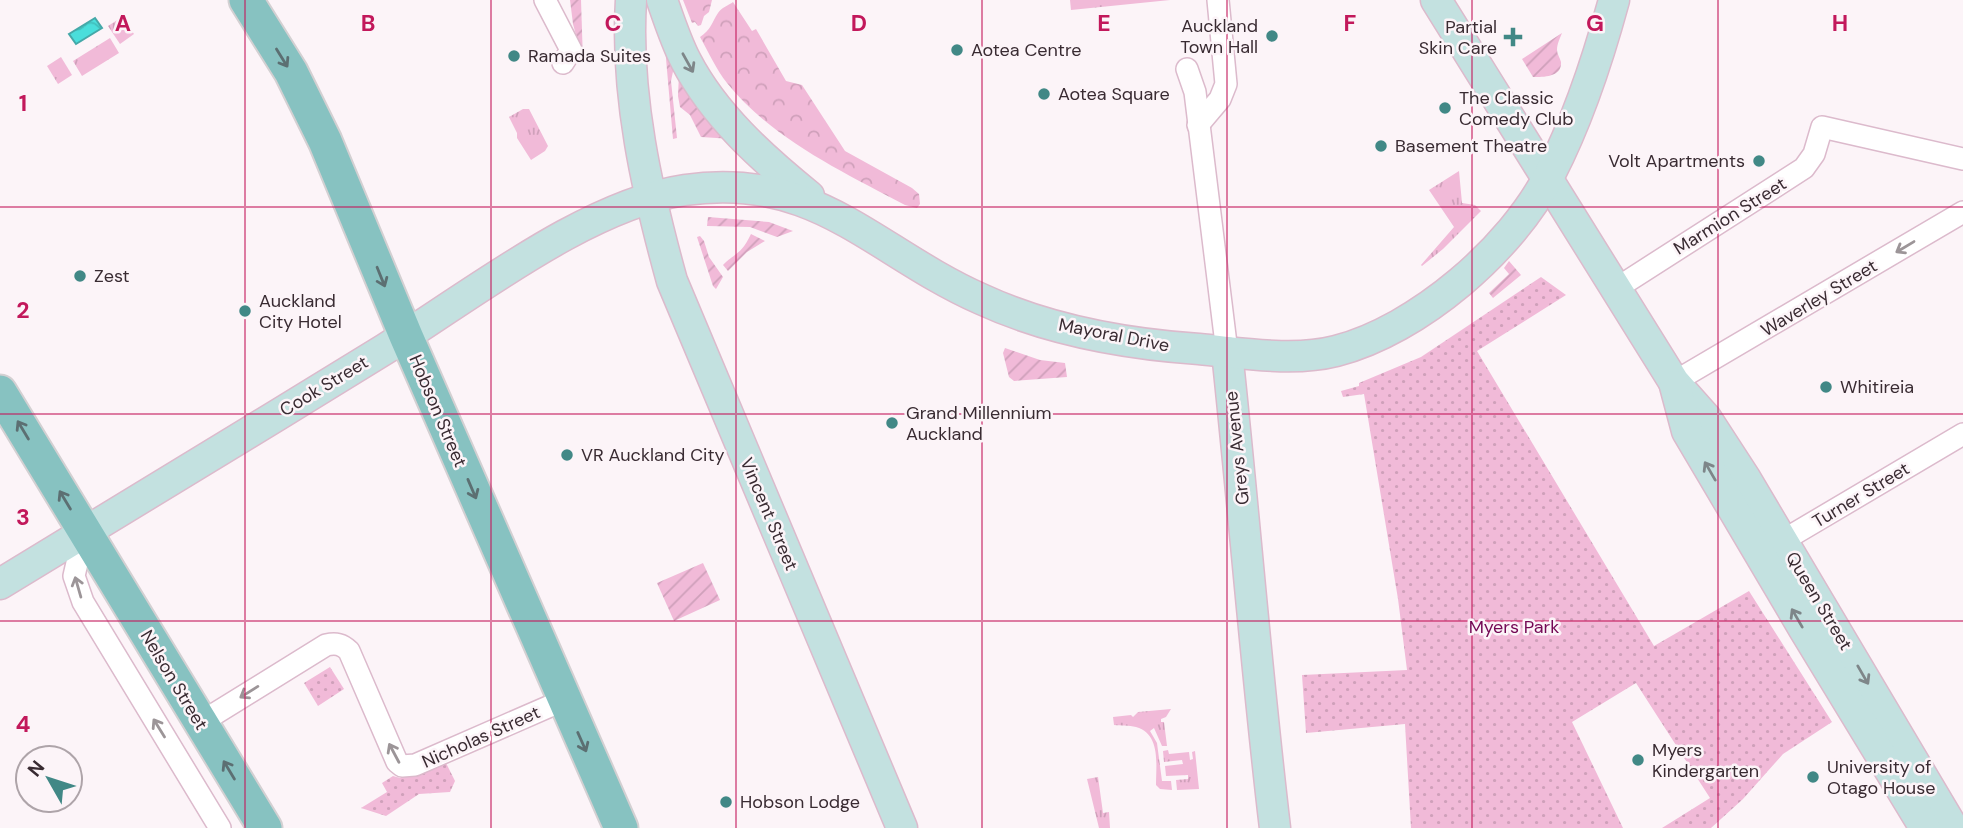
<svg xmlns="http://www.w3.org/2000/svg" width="1963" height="828" viewBox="0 0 1963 828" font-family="'DM Sans',sans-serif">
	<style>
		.grass { fill: url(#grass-tufts) }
		.forest { fill: url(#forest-crowns) }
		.park { fill: url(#park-dots) }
		.garden { fill: url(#garden-furrows) }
		.water { fill: url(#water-waves); stroke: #45a8a8; stroke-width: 2 }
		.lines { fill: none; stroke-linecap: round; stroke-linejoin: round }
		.street-casing { stroke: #dcbacc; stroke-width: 24 }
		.secondary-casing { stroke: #dcbacc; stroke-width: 33 }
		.primary-casing { stroke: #d3d0d2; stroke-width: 37 }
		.street { stroke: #fff; stroke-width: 21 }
		.secondary { stroke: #c3e1e0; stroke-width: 30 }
		.primary { stroke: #87c2c1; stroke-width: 33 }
		.oneway { stroke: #5c6f72 }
		.oneway2 { stroke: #7e8689 }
		.oneway3 { stroke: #9c9598 }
		.grid { fill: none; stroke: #c2185b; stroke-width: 2; stroke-opacity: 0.55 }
		.poi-dot { fill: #418886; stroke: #fcf4f8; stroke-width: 2.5 }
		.labels { text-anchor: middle; stroke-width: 5; stroke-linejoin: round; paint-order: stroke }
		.poi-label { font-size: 18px; fill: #392b32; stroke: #fcf4f8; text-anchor: start }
		.street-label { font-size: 18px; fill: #392b32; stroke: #fcf4f8 }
		.park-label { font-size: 18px; fill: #730854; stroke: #fcf4f8 }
		.grid-label { font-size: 23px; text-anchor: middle; font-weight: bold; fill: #c2185b; stroke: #fcf4f8; stroke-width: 5; stroke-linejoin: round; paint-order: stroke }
	</style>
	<defs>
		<pattern id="grass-tufts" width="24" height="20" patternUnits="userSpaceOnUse" patternTransform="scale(1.75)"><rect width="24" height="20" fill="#f1bad8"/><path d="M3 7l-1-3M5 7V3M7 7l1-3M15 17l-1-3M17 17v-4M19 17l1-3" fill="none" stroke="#cfa0ba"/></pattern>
		<pattern id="forest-crowns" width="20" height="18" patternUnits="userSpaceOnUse" patternTransform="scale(1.75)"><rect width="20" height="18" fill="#f1bad8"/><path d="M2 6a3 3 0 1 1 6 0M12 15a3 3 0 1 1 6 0" fill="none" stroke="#cfa0ba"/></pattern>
		<pattern id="park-dots" width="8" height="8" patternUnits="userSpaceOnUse" patternTransform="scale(1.75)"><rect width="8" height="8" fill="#f1bad8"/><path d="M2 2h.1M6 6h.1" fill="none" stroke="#cfa0ba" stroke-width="1.8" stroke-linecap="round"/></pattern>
		<pattern id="garden-furrows" width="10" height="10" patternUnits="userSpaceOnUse" patternTransform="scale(1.75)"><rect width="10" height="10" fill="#f1bad8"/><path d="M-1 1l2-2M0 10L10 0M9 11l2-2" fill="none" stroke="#cfa0ba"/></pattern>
		<pattern id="water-waves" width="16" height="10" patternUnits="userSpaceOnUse" patternTransform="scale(1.75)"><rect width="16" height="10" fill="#4adedb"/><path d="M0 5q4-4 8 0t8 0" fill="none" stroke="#41bfbc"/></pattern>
	</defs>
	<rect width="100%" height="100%" fill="#fcf4f8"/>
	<!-- grass -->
	<g class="grass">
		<path d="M1070,0H1170L1071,10Z"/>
		<path d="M122,17L134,34L120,44L108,26Z"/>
		<path d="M110,38L119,53L82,76L73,61Z"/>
		<path d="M61,57L72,75L58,84L47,66Z"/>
		<path d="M523,109H529L548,146L545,151L531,160L517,138V133L509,117Z"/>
		<path d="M1459,171L1462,203L1475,205L1481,211L1443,249L1422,266L1421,265L1454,227L1429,190Z"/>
		<path d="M1171,709L1166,717L1161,719V722H1164L1167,746H1162L1154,728L1150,731L1157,743L1162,781H1171L1172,790L1160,789L1156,785C1156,765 1161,734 1136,727C1129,725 1121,726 1114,725L1113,717L1131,715L1133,717L1138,712Z"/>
		<path d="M1168,750L1169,754L1189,752L1190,760L1193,759L1192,752L1195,751L1199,789L1177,790L1176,780L1188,779V775L1166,776L1165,766L1183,764L1182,760L1164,762L1163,751Z"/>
		<path d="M1098,777L1103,813L1109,812L1110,828H1099L1087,779Z"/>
	</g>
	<!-- forest -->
	<g class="forest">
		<path d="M683,0H712L709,12L704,16L701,25L698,26L695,22L692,23Z"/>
		<path d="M733,2L752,31L756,29L786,81L802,85L845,151L912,188L919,194L920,204L917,208L905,205C843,172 772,139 727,83C716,69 709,53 700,37C711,30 712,22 718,13C721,8 729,5 733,2Z"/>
	</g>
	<!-- park -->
	<g class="park">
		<path d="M1541,277L1566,295L1477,351L1654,646L1749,591L1832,722L1783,754L1743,799L1711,828H1662L1710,798L1636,683L1572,722L1623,828H1411L1405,724L1306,733L1302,675L1407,670L1398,599L1364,394L1343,397L1341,391L1359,386V383L1421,357Z"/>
		<path d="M330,667L344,689L318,706L304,683Z"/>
		<path d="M444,759L455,781L450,792L419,794L386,816L361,808L387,792L382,783L393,776L400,778Z"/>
	</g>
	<!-- garden -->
	<g class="garden">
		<path d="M570,0H581L583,61L573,24Z"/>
		<path d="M1562,33C1560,38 1557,44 1557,50C1557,54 1560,58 1561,62C1562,77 1544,77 1533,77L1522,59Z"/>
		<path d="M665,47L675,62L671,81L677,138L673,139Z"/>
		<path d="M679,73L732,139L701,137L690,115L680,107L678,96Z"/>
		<path d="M708,217L769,222L793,231L777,237L750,227L707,226Z"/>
		<path d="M751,234L765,241L747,252L728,271L723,265C736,252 741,255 751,234Z"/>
		<path d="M700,236L704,241L709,257L723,277L716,289L713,286L697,237Z"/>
		<path d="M1509,261L1521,275L1493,298L1489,293L1509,274L1504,268Z"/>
		<path d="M1005,348L1040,360L1065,363L1067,377L1014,381L1009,377L1003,353Z"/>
		<path d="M703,563L720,600L674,621L657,583Z"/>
	</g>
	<!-- water -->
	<path class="water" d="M95,18L102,28L76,44L69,34Z"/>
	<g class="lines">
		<!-- street casing -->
		<g class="street-casing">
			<g id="street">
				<path d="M545,0L571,50L563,63"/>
				<path d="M1187,69L1195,92L1227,352"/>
				<path d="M1198,125L1220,99L1226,84L1218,0"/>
				<path d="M1617,288L1804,168L1814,154L1822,127L1963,159"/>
				<path d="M1674,382L1963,212"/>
				<path d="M84,532L74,576L83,602L220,828"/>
				<path d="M1772,547L1963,434"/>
				<path d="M200,723L326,645C336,643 342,644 349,651L397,762L402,766L415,765L564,700"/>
			</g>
		</g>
		<!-- secondary casing -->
		<g class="secondary-casing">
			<g id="secondary">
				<path d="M631,0C625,94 647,191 672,281L902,828"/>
				<path d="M662,0C669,20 676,42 686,61C714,115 762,158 809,196"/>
				<path d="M1436,0L1674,382L1706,418L1745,478L1953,828"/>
				<path d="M1227,352C1244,510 1256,669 1275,828"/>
				<path d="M1675,386L1687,431L1804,629L1925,828"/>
				<path d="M0,584C128,506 257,428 385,349C471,296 585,205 685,190C817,171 873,251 981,299C1048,330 1126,344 1199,349C1243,353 1293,362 1336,351C1418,330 1512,249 1550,174C1578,120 1598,59 1614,0"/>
			</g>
		</g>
		<!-- primary casing -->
		<g class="primary-casing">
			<g id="primary">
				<path d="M246,0L291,72L325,141L406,336L621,828"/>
				<path d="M0,392L265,828"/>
			</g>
		</g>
		<!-- street -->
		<use href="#street" class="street"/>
		<!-- secondary -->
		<use href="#secondary" class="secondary"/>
		<!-- primary -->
		<use href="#primary" class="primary"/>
	</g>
	<!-- one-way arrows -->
	<defs><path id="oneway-shaft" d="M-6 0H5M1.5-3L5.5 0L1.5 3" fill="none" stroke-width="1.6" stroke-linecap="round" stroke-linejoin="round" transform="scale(1.75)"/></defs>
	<g class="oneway">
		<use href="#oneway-shaft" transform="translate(282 58) rotate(58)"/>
		<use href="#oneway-shaft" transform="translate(381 277) rotate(68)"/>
		<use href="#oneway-shaft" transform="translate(23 430) rotate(-121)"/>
		<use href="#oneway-shaft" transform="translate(472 489) rotate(67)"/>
		<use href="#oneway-shaft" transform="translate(65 500) rotate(-121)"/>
		<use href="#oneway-shaft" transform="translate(582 742) rotate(66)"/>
		<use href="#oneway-shaft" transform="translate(229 770) rotate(-121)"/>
	</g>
	<g class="oneway2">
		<use href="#oneway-shaft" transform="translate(688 63) rotate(61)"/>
		<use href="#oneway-shaft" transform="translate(1710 471) rotate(-120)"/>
		<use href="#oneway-shaft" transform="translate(1797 618) rotate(-120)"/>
		<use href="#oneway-shaft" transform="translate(1863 675) rotate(60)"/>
	</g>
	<g class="oneway3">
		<use href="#oneway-shaft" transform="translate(1905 247) rotate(149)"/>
		<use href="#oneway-shaft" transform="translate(78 587) rotate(-106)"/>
		<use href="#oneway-shaft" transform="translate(249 692) rotate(148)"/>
		<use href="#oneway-shaft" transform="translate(159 728) rotate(-122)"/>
		<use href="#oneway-shaft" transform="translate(394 753) rotate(-118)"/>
	</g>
	<!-- grid -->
	<path class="grid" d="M245,0V828M491,0V828M736,0V828M982,0V828M1227,0V828M1472,0V828M1718,0V828M0,207H1963M0,414H1963M0,621H1963"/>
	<!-- markers -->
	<g class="poi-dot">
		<circle cx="1272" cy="36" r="7"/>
		<path d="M1509.5 26.5h7v7h7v7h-7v7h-7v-7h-7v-7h7z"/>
		<circle cx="957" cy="50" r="7"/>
		<circle cx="514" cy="56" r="7"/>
		<circle cx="1044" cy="94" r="7"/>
		<circle cx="1445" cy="108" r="7"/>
		<circle cx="1381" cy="146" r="7"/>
		<circle cx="1759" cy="161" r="7"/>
		<circle cx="80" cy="276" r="7"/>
		<circle cx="245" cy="311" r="7"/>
		<circle cx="1826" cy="387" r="7"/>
		<circle cx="892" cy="423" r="7"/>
		<circle cx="567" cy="455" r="7"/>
		<circle cx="1638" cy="760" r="7"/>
		<circle cx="1813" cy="777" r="7"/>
		<circle cx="726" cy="802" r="7"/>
	</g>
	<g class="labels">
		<!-- poi labels -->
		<g class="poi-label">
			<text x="1258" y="32" text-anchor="end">Auckland<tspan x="1258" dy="21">Town Hall</tspan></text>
			<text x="1497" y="33" text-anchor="end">Partial<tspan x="1497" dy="21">Skin Care</tspan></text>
			<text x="971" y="56">Aotea Centre</text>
			<text x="528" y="62">Ramada Suites</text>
			<text x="1058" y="100">Aotea Square</text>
			<text x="1459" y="104">The Classic<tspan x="1459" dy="21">Comedy Club</tspan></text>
			<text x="1395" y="152">Basement Theatre</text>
			<text x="1745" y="167" text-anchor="end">Volt Apartments</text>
			<text x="94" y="282">Zest</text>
			<text x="259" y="307">Auckland<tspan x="259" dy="21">City Hotel</tspan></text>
			<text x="1840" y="393">Whitireia</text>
			<text x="906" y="419">Grand Millennium<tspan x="906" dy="21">Auckland</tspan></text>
			<text x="581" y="461">VR Auckland City</text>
			<text x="1652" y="756">Myers<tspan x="1652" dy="21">Kindergarten</tspan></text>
			<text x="1827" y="773">University of<tspan x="1827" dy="21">Otago House</tspan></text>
			<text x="740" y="808">Hobson Lodge</text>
		</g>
		<!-- street labels -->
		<g class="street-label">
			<text transform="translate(1730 216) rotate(-32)" y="6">Marmion Street</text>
			<text transform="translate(1819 298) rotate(-31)" y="6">Waverley Street</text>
			<text transform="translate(1114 335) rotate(11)" y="6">Mayoral Drive</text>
			<text transform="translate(324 386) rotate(-31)" y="6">Cook Street</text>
			<text transform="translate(438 411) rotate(67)" y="6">Hobson Street</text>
			<text transform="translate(1237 448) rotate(-96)" y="6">Greys Avenue</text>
			<text transform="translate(1861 495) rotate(-31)" y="6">Turner Street</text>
			<text transform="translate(769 514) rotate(67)" y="6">Vincent Street</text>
			<text transform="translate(1819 601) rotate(59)" y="6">Queen Street</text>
			<text transform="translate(174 680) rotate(59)" y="6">Nelson Street</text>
			<text transform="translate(481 737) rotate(-24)" y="6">Nicholas Street</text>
		</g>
		<!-- park labels -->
		<g class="park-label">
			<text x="1514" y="633">Myers Park</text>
		</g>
	</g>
	<g class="grid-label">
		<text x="123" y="31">A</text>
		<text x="368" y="31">B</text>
		<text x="613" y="31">C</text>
		<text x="859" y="31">D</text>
		<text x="1104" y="31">E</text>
		<text x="1350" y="31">F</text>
		<text x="1595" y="31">G</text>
		<text x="1840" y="31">H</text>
		<text x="23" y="111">1</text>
		<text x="23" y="318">2</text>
		<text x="23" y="525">3</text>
		<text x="23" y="732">4</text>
	</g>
	<!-- north arrow -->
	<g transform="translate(49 779) rotate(309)"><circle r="33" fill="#fcf4f8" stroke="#aea4a9" stroke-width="2"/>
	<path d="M0-5L12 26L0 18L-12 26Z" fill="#418886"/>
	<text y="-10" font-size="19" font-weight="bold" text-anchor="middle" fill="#392b32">N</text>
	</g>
</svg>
